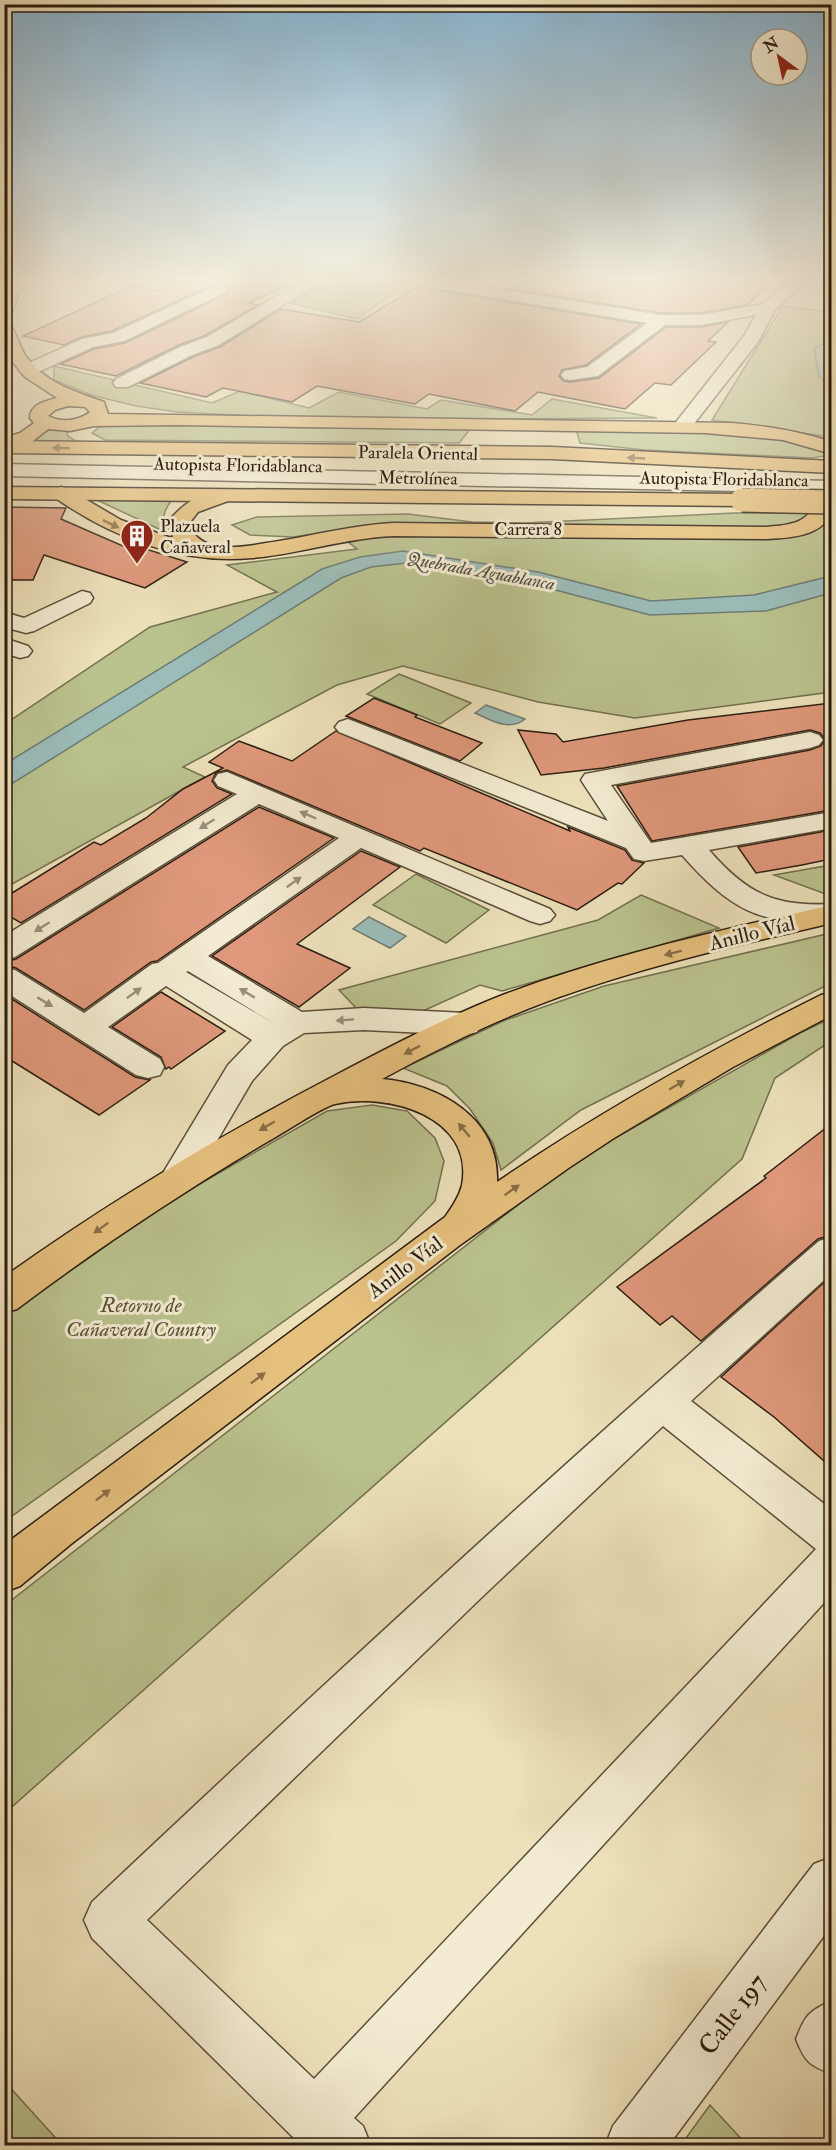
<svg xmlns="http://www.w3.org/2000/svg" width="836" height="2150" viewBox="0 0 836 2150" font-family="'IM FELL Double Pica',serif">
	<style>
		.green { fill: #bac28e; stroke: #727050; stroke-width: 1.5 }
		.water { fill: #9bbcb8; stroke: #6e7c75; stroke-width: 1.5 }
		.building { fill: #df987b; stroke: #2b1d11; stroke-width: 1.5 }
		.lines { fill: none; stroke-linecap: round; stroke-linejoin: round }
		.minor-casing { stroke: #5c4e3b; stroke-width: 3 }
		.major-casing { stroke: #2b1d11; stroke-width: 3 }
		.highway-casing { stroke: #2b1d11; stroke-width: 3 }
		.minor { fill: #f3ecd2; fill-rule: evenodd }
		.major { fill: #e6c07d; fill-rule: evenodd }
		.highway { fill: #e6c07d; fill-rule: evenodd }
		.highway-bridge-casing { stroke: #2b1d11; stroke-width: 26; stroke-linecap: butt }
		.highway-bridge { stroke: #e6c07d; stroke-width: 23 }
		.oneway { fill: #886e47 }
		.oneway2 { fill: #998f7b }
		.labels { text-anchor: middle; stroke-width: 6; stroke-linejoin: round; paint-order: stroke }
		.far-street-label { font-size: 18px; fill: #2b1d11; stroke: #f3ecd2 }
		.far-poi-label { font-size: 18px; fill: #2b1d11; stroke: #f3ecd2; text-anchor: start }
		.far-water-label { font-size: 18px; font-style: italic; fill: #4d4d43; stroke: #f3ecd2 }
		.street-label { font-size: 21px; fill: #2b1d11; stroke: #f3ecd2 }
		.park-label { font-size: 21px; font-style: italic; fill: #564f36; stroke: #f3ecd2 }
		.near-street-label { font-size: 26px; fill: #2b1d11; stroke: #f3ecd2 }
	</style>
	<rect width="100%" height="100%" fill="#ede1ba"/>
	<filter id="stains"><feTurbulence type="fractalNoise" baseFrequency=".00333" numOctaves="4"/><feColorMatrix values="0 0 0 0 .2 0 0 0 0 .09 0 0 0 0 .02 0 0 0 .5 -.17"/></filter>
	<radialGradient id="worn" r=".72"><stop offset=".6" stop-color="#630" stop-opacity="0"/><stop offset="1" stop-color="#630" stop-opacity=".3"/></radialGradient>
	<!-- green -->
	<g class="green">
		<path d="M328,282H409L357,319L291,303Z"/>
		<path d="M783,306L831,312V437L712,420Z"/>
		<path d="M54,366L212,403L240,391L309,408L339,392L427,409L441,400L532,415L552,399L657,418L459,419L277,417L177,412L136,406L91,395L54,380Z"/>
		<path d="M126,422L299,428L472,427L459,443L105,440L92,433L99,427Z"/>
		<path d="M53,428H66L68,436L80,444L26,442Z"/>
		<path d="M576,429L747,433L805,443L831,455L812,458L645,450L580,443Z"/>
		<path d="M95,499L171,501C163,512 162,519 165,532Z"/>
		<path d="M735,513H831V692L635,718L538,702L403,666L337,685L183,767L205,777L5,888V724L150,627L277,592L227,565L357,549L334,531L293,537L250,535L232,525L257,517L408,514L472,522L524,523Z"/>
		<path d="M399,674L471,703L440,724L367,694Z"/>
		<path d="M831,865V896L774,875Z"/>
		<path d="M416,874L489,910L446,943L373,905Z"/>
		<path d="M641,895L719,928L502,991L480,985L423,1011L358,1010L339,990L598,920Z"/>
		<path d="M831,933V983L581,1110L501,1170L493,1143L470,1109L447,1086L403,1068L503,1021L604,986Z"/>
		<path d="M831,1018V1041L775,1078L742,1159L5,1813L4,1606L573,1162L800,1033Z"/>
		<path d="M372,1105L407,1111L435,1138L444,1161L435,1201L396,1241L5,1521V1314L97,1243L327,1111Z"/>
		<path d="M4,2082H5L62,2145H5Z"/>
		<path d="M710,2105L747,2145H681Z"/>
	</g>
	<!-- water -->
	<g class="water">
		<path d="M831,340V385L819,377L814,349Z"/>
		<path d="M403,551L538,572L651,601L754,595L831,576V593L766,611L650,615L529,583L406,563L371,567L341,578L5,788V764L322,569L360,557Z"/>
		<path d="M486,705L525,719C509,732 491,720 475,713Z"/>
		<path d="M369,917L406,936L390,948L353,929Z"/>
	</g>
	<!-- building -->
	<g class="building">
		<path d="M165,282H292L249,303L258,305L206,335L179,345L116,376L60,364L94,349L125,343L227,294L230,290L228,285L219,282L112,331L82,337L64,345L23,336L131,286L164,292Z"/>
		<path d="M521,282H771L747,305L701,313H661L510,289Z"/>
		<path d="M420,285L430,289L641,324L586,365L562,370L559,376L564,381L570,382L599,378L666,327H701L728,322L708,341L716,342L671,385L655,383L625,409L538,392L515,411L429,394L415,404L317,386L292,402L223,388L206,397L140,383L193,357L220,347L281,309L359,322Z"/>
		<path d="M4,507L66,508L61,519L125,547L130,544L187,562L145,588L44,555L33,580H4Z"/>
		<path d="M374,698L417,715L415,717L482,743L460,761L346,716Z"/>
		<path d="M831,703V810L652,841L617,786L810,750L821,746L825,739L820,733L810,730L604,768L541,775L518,730L556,734L563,742L688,720Z"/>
		<path d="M336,731L570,831L568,827L625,850L632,860L644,863L622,884L618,883L577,910L424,848L420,851L227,770L216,773L212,781L217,788L232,794L21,923L4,913V898L94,842L101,845L146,818L183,789L223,768L209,762L239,741L292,761Z"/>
		<path d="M259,807L334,838L157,961L151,962L84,1010L16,968L4,965V962L16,959Z"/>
		<path d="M831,830V859L802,865L756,873L738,847Z"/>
		<path d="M361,851L400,867L297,944L350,968L299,1007L212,956Z"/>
		<path d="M161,992L225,1031L171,1069L169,1067L166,1069L161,1057L112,1027Z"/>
		<path d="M4,994L135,1077L150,1080L99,1115L4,1056Z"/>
		<path d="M831,1124V1235L818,1239L701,1341L672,1316L660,1325L617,1287L766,1178L764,1176Z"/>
		<path d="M831,1276V1467L774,1417L721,1377Z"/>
	</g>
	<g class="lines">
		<!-- minor casing -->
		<g class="minor-casing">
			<g id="minor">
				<path d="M301,282H320L219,345L192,355L128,387H116L113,383L116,379L180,347L207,337Z"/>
				<path d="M422,282H455L661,315H701L763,304L788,282H805L775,310L758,342L689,430H675L673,426L744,336L756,315L701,325H665L598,376L570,380L564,379L561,375L564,371L587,367L647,323L430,287Z"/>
				<path d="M220,284L226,286L228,289L226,292L124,341L93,347L34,374H22L19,370L22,366L82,339L113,333Z"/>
				<path d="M4,464L832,481V493L4,476Z"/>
				<path d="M82,591L90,593L93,598L90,603L34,631L26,633L4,627V612L24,618Z"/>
				<path d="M4,638L28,646L32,651L28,656L20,658L4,653Z"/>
				<path d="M348,719L608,821L581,780L585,774L810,732L819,735L823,740L819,745L810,748L611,785L651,843L832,812V828L709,850C746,893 774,907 832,904V922C758,926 729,908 682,855L644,861L634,859L626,848L339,732L335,727L339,722Z"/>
				<path d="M227,772L550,909L555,915L550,921L540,924L530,921L361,848L208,956L302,1012L364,1008L466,1013L477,1016L482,1024L477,1032L466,1035L364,1030L304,1033L283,1046L252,1081L190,1187L178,1191L166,1187L160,1178L228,1065L252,1040L166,986L108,1027L160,1059L164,1067L160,1075L148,1078L136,1075L4,991V967L15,970L84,1013L152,964L158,963L339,838L259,804L15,957L4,960V936L237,794L218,786L214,780L218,774ZM188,971L273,1023L186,972Z"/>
				<path d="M832,1237V1273L691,1401L832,1510V1594L354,2118L363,2126L371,2146H302L92,1938L84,1920L92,1902C331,1677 571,1455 819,1241ZM663,1426L816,1549L314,2079L147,1920L483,1596Z"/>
				<path d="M832,1857V1925L668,2146H605L613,2126L814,1864Z"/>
				<path d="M832,2001V2074C809,2065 805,2062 796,2039C805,2016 808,2011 832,2001Z"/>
			</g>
		</g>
		<!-- major casing -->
		<g class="major-casing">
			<g id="major">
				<path d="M11,282H27L18,295L12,313L4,318V291Z"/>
				<path d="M4,319C14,322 19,348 27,358C49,385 74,391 104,402L108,414L732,423C766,426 799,431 832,442V454L783,440L705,433L177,425L94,426L70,431L48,429L33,441L4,450V438L20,433L34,423L30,418C30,404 46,401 57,398L25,377L4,351ZM68,406L85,407L90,412C78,421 62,423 48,416L55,410Z"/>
				<path d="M61,487L68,489L121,520L174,539L167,524C179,506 205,487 228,493L231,497L228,501L198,512L188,525C194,536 202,543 215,546C231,549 250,546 266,543C309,537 350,525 393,523L766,527C802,524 804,522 825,493L832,491C832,498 833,508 830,515C820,537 787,538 766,539L393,536C345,538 300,554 252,558C182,565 111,537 54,497L51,493L54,489Z"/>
			</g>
		</g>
		<!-- highway casing -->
		<g class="highway-casing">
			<g id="highway">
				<path d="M4,441L552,447L832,461V473L552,459L4,453Z"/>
				<path d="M4,487L742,494L749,496L752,500L749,504L742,506L4,499Z"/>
				<path d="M832,905V923C730,947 627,970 530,1008C479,1028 430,1053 382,1079C439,1084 500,1118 497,1182C601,1111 709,1051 821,995L832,992V1015L733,1067L614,1138L570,1167L460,1245L71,1544L20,1586L4,1592V1545L445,1217C452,1207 459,1197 462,1185C475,1116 387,1092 335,1104C322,1107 282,1134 267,1142C181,1193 98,1248 17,1309L4,1313V1277C109,1202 219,1136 334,1076C391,1046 448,1016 508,993C613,954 723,930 832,905Z"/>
			</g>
		</g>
		<!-- minor -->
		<use href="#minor" class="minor"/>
		<!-- major -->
		<use href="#major" class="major"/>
		<!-- highway -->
		<use href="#highway" class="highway"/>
		<!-- highway-bridge casing -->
		<g class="highway-bridge-casing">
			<path id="highway-bridge" d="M742,500L832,502"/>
		</g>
		<!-- highway-bridge -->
		<use href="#highway-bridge" class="highway-bridge"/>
	</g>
	<!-- one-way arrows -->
	<defs><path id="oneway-solid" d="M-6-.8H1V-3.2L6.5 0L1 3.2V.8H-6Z" transform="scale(1.5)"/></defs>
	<g class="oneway">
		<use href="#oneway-solid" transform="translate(61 448) rotate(-179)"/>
		<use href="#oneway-solid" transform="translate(636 458) rotate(-177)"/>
		<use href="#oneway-solid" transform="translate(111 524) rotate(26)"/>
		<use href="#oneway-solid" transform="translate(673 953) rotate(165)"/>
		<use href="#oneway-solid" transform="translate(412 1050) rotate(153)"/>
		<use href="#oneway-solid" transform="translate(677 1085) rotate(-30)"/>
		<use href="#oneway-solid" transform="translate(267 1126) rotate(150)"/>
		<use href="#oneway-solid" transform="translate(464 1130) rotate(-130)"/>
		<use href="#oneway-solid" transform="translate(512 1190) rotate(-35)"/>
		<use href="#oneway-solid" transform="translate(101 1228) rotate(145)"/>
		<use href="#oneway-solid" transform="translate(258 1378) rotate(-37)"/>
		<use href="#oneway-solid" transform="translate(103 1495) rotate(-37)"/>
	</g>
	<g class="oneway2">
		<use href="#oneway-solid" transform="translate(308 815) rotate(-157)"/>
		<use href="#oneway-solid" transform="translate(207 824) rotate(148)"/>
		<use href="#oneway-solid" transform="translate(294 882) rotate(-35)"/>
		<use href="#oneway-solid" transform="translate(42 927) rotate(148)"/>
		<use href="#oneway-solid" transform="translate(134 993) rotate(-36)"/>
		<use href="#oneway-solid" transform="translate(247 993) rotate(-149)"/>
		<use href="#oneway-solid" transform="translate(45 1002) rotate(31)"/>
		<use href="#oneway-solid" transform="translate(345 1020) rotate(176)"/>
	</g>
	<!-- sky -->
	<linearGradient id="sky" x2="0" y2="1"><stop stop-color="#89b7d5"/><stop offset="0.48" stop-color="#f7f2e0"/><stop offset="1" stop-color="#f7f2e0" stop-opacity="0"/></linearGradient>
	<rect width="836" height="583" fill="url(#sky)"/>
	<!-- icons -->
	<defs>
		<g id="building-pin" transform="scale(1.725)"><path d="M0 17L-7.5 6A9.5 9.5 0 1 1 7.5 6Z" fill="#8f2418" stroke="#f3ecd2"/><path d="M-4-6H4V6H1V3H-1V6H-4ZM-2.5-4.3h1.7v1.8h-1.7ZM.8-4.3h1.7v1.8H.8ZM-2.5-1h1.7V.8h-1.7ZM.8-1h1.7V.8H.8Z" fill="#fff"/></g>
	</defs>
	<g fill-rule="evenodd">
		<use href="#building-pin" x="137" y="536"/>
	</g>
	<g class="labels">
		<!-- far-street labels -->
		<g class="far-street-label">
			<text transform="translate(418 453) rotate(1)" y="6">Paralela Oriental</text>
			<text transform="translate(238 465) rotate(1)" y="6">Autopista Floridablanca</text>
			<text transform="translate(418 478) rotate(1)" y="6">Metrolínea</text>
			<text transform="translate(724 479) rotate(1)" y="6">Autopista Floridablanca</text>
			<text x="528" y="535">Carrera 8</text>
		</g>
		<!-- far-poi labels -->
		<g class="far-poi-label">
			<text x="160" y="532">Plazuela<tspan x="160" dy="21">Cañaveral</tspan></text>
		</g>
		<!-- far-water labels -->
		<g class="far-water-label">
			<text transform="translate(481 571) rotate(10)" y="6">Quebrada Aguablanca</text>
		</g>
		<!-- street labels -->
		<g class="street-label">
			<text transform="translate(752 933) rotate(-14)" y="7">Anillo Víal</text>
			<text transform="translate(405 1267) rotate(-37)" y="7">Anillo Víal</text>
		</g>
		<!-- park labels -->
		<g class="park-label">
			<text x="141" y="1312">Retorno de<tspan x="141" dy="24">Cañaveral Country</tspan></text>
		</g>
		<!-- near-street labels -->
		<g class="near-street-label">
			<text transform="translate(732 2014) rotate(-53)" y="9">Calle 197</text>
		</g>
	</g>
	<!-- margin -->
	<rect width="836" height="2150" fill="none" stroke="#ede1ba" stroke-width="24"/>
	<rect x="6" y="6" width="824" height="2138" fill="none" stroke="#2b1d11" stroke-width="3"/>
	<rect x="12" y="12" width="812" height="2126" fill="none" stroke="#2b1d11" stroke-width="1.5"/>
	<!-- north arrow -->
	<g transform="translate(779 57) rotate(327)"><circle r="28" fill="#f3ecd2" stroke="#a39985" stroke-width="1.5"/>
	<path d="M0-4.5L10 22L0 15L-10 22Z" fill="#8f2418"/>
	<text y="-9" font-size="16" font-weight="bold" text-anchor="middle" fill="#2b1d11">N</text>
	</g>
	<rect width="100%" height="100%" filter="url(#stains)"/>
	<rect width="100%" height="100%" fill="url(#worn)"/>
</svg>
